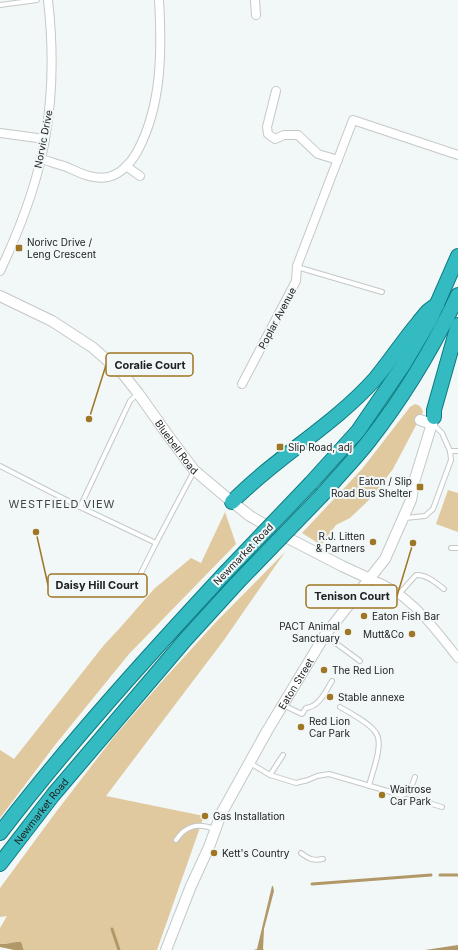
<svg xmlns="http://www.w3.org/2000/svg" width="458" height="950" viewBox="0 0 458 950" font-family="Inter,sans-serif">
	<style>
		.green { fill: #e1c99f }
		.water { fill: #b39867 }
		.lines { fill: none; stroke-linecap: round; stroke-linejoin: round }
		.stream { stroke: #b39867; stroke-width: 3 }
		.service-casing { stroke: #c3c8c8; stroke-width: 6 }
		.minor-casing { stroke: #c3c8c8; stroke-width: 10 }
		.tertiary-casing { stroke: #c3c8c8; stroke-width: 12 }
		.trunk-casing { stroke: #0c7a80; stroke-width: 16 }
		.service { stroke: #fff; stroke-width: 4 }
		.minor { stroke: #fff; stroke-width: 8 }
		.tertiary { stroke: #fff; stroke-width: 10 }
		.trunk { stroke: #34bbc2; stroke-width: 14 }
		.trunk-bridge-casing { stroke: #0c7a80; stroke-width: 16; stroke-linecap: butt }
		.trunk-bridge { stroke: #34bbc2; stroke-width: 14 }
		.poi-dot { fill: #9e7624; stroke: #f2f7f7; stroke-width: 1.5 }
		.labels { text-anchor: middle; stroke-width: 4; stroke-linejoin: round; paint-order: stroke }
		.street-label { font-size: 10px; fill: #202222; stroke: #f2f7f7 }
		.poi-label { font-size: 10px; fill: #202222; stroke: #f2f7f7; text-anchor: start }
		.neighbourhood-label { font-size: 11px; letter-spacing: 1px; fill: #424545; stroke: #f2f7f7 }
		.leader { fill: none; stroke: #9e7624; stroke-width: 1.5 }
		.callout-dot { fill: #9e7624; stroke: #f2f7f7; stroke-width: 1.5 }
		.callout { fill: #f2f7f7; stroke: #9e7624; stroke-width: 1.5 }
		.callout-label { font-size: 11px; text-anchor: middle; font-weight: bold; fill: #202222 }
	</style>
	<rect width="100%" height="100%" fill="#f2f7f7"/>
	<!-- green -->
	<g class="green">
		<path d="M415,404C420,405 421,407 423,412L393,469L371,498L350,518L336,525L321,545L302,533L362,469L410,407Z"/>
		<path d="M448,490L458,493V532L436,524Z"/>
		<path d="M225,512L236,544L129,654L55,745L0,818V750L14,759L104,645L119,629L154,589L191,558L201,563Z"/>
		<path d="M285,552L224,640L106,796L204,816L157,950H24L23,946L16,942L6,945L0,944V928L7,916L0,917V888L56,812L113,738L165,678L215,623Z"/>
	</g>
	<!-- water -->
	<g class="water">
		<path d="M272,886H273L274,891L264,929L263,949L264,950H254L257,949Z"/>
		<path d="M16,942H21L24,950H14L0,947V944H6Z"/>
		<path d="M458,945V950H425Z"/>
	</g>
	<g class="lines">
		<!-- stream -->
		<g class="stream">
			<path d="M440,875H457"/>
			<path d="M312,884L431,875"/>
			<path d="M112,929L119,950"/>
		</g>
		<!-- service casing -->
		<g class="service-casing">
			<g id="service">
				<path d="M0,5L37,0"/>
				<path d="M297,267L382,292"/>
				<path d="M450,451H458"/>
				<path d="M0,466L80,507L156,543L141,573"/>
				<path d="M80,507L130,401L138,393"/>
				<path d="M405,518L425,516L433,509L451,460L450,451L442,433L433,424"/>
				<path d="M156,543L194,471"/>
				<path d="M451,548H458"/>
				<path d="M399,594L416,575C426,574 436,583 444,589"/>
				<path d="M326,636L360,661"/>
				<path d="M283,705L302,714L306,708C319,707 326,691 332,681"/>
				<path d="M340,707C350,713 370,723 376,733C384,745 372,772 369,786"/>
				<path d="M250,763L270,775L296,783L308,780L317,776L329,774L401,795L409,793L415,777"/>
				<path d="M270,775L283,755"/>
				<path d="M409,793L412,798L442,807"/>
				<path d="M176,840C186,825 198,823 214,829"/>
				<path d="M301,853C309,859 313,861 323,859"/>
			</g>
		</g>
		<!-- minor casing -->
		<g class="minor-casing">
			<g id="minor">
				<path d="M255,0L256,15"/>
				<path d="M276,91L267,127L268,134L275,139L284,135H298L318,154L338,160"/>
				<path d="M0,133L45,139"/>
				<path d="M41,159C49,161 56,164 64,166C79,172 91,180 108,177C121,174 130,164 137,152C162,106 162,51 159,0"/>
				<path d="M126,166L140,176"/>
				<path d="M0,271C20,229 37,185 45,139C53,95 53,44 48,0"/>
				<path d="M242,384L296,281L297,266L353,120L458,155"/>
				<path d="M370,579C408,591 434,628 458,658"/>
			</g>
		</g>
		<!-- tertiary casing -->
		<g class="tertiary-casing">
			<g id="tertiary">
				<path id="s1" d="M0,296L52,321L92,347L107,360L123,374L138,393L167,434L194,470L232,502L250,516L284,536L342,566L370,579"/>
				<path d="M420,420L432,424"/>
				<path id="s2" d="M166,950L191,886L209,847L221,814L267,731L325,635L385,559L411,500L415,479L434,417"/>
			</g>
		</g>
		<!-- trunk casing -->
		<g class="trunk-casing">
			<g id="trunk">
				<path d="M434,417V410L458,325"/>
				<path d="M311,483L358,431L404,364L430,320L458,256"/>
				<path d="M323,494C338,476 355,459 369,441C404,396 434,346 458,295"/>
				<path d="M232,502C276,457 333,426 375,379C390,361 403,341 418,323C424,316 429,308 437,305"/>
				<path d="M0,833C70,742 148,656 226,572"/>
				<path id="s3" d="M0,864L53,795L185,640L237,583"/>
			</g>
		</g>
		<!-- service -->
		<use href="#service" class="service"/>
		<!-- minor -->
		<use href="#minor" class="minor"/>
		<!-- tertiary -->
		<use href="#tertiary" class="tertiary"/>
		<!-- trunk -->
		<use href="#trunk" class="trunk"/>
		<!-- trunk-bridge casing -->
		<g class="trunk-bridge-casing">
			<g id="trunk-bridge">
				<path d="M226,572L311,483"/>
				<path d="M237,583L323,494"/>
			</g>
		</g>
		<!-- trunk-bridge -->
		<use href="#trunk-bridge" class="trunk-bridge"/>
	</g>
	<!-- markers -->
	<g class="poi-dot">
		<rect x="15" y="244" width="8" height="8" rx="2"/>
		<rect x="276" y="443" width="8" height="8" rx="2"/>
		<rect x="416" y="483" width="8" height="8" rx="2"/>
		<circle cx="373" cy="542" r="4"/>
		<circle cx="364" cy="616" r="4"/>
		<circle cx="348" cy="632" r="4"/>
		<circle cx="412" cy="634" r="4"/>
		<circle cx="324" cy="670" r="4"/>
		<circle cx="330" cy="697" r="4"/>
		<circle cx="301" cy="727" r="4"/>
		<circle cx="382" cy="795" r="4"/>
		<circle cx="205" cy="816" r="4"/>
		<circle cx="214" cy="853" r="4"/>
	</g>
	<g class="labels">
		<!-- street labels -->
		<g class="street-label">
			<text transform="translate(43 139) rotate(-79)" y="4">Norvic Drive</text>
			<text transform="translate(277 318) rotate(-62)" y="4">Poplar Avenue</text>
			<text dy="4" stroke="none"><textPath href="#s1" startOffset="237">Bluebell Road</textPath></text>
			<text transform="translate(243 554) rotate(-46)" y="4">Newmarket Road</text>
			<text dy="4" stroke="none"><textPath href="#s2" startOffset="297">Eaton Street</textPath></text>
			<text dy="4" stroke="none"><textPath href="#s3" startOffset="67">Newmarket Road</textPath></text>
		</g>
		<!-- poi labels -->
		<g class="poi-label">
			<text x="27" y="246">Norivc Drive /<tspan x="27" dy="12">Leng Crescent</tspan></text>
			<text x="288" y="451">Slip Road, adj</text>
			<text x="412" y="485" text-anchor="end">Eaton / Slip<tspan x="412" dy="12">Road Bus Shelter</tspan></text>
			<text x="365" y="540" text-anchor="end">R.J. Litten<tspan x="365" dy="12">&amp; Partners</tspan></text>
			<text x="372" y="620">Eaton Fish Bar</text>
			<text x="340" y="630" text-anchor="end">PACT Animal<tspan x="340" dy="12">Sanctuary</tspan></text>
			<text x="404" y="638" text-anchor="end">Mutt&amp;Co</text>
			<text x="332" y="674">The Red Lion</text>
			<text x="338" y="701">Stable annexe</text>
			<text x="309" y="725">Red Lion<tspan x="309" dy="12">Car Park</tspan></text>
			<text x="390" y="793">Waitrose<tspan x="390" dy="12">Car Park</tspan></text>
			<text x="213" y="820">Gas Installation</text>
			<text x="222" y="857">Kett's Country</text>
		</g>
		<!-- neighbourhood labels -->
		<g class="neighbourhood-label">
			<text x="62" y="508">WESTFIELD VIEW</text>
		</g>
	</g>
	<!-- callouts -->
	<path class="leader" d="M89 419L106 365M36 532L48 585M413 543L397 596"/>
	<g class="callout-dot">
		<circle cx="89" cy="419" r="4"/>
		<circle cx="36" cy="532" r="4"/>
		<circle cx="413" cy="543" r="4"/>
	</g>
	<g class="callout">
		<rect x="106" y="353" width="87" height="23" rx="4"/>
		<rect x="48" y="574" width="99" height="23" rx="4"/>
		<rect x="306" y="585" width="91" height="23" rx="4"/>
	</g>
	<g class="callout-label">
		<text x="150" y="369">Coralie Court</text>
		<text x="97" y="589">Daisy Hill Court</text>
		<text x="352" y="600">Tenison Court</text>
	</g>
</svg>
